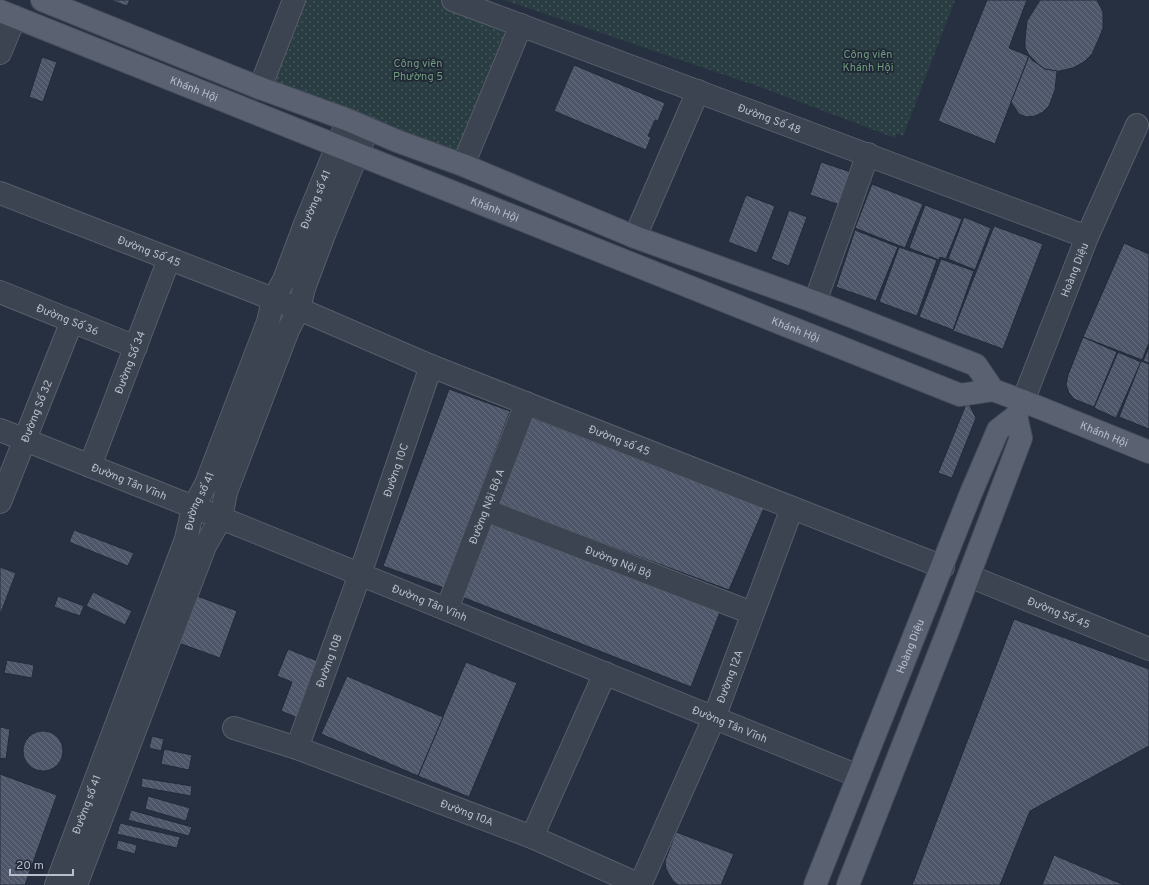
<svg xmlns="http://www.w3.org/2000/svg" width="1149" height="885" viewBox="0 0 1149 885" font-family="Overpass,sans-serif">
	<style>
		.park { fill: url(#park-dots) }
		.building { fill: url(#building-back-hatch); stroke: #222a38 }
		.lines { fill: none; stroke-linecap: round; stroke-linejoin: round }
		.minor-casing { stroke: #575e6b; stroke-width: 24 }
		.major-casing { stroke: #454c5a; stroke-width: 24 }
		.minor { stroke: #3c4351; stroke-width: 22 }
		.major { stroke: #5a6271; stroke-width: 22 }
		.labels { text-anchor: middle; stroke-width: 3.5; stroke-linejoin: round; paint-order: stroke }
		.park-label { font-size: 11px; fill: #719b7e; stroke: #202836 }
		.street-label { font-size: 11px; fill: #b9becb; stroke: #202836 }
	</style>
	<defs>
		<pattern id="park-dots" width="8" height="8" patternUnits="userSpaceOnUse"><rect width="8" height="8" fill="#2a3d42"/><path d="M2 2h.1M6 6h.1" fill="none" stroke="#47575c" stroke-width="1.8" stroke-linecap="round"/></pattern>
		<pattern id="building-back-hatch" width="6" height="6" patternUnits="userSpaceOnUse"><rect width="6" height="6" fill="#4e576a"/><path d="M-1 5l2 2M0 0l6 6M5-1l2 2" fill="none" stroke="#656d7e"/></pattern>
	</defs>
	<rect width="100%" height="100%" fill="#273041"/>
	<!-- park -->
	<g class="park">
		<path d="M303,0H437L511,27L457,159L270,89Z"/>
		<path d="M504,0H955L903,136L896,133L895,138L763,88Z"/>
	</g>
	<!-- building -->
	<g class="building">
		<path d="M110,0H130L127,6Z"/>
		<path d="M987,0H1027L1009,48L1029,56L995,144L938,121Z"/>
		<path d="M1040,0H1097L1103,12V28L1100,36L1092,54L1084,62L1073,68L1055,72L1045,69L1040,66L1028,54L1025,47V39L1027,21Z"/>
		<path d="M1029,56L1032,60L1045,69L1057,71L1055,90L1049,106L1043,112L1035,116L1026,117L1019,114L1011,102Z"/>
		<path d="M42,57L57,62L43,102L29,97Z"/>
		<path d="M574,65L665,103L658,121L655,120L648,136L651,137L646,150L554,111Z"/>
		<path d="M821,162L851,172L840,205L810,195Z"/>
		<path d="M872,184L923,204L905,248L855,228Z"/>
		<path d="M746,195L775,206L757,253L728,242Z"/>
		<path d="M925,205L962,219L946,259L940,257L939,260L909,248Z"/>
		<path d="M789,210L807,217L789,266L771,259Z"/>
		<path d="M964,217L991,228L975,270L948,259Z"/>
		<path d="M994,226L1043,244L1003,349L953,331Z"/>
		<path d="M855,230L898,247L876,301L836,287Z"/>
		<path d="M1124,243L1149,254V343L1142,360L1083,337Z"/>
		<path d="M899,247L937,260L917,316L879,302Z"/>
		<path d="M941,259L974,271L953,330L919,317Z"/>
		<path d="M1083,337L1117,352L1094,407L1074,399L1069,393L1066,385L1068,375Z"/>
		<path d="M1149,347V363L1143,361Z"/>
		<path d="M1118,352L1141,362L1116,418L1094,408Z"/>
		<path d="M1141,361L1149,364V429L1119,417Z"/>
		<path d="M449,389L510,411L444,588L383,566Z"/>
		<path d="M967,402H968L976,418L952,478L938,473Z"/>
		<path d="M530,417L764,508L729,590L497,504Z"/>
		<path d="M486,522L720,612L691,687L457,595Z"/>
		<path d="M74,530L134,553L128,566L69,542Z"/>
		<path d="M0,567L16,573L0,615Z"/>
		<path d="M93,592L132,611L125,625L86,606Z"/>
		<path d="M192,594L237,611L220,658L173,641Z"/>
		<path d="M58,596L84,606L80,616L54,607Z"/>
		<path d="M1014,619L1149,669V746L1030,811L1000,885H912Z"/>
		<path d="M288,649L320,662L298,718L281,711L292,682L277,676Z"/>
		<path d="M7,660L34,665L32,678L4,673Z"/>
		<path d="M466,662L517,683L469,797L418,776Z"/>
		<path d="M347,676L443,717L418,776L321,734Z"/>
		<path d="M0,727L10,729L6,759L0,758Z"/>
		<circle cx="43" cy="751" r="20"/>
		<path d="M152,736L164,739L161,751L149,748Z"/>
		<path d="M164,749L192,755L189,770L161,764Z"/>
		<path d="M0,774L57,795L25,885H0Z"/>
		<path d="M142,778L192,786L191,796L141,787Z"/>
		<path d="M148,796L190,808L186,821L145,809Z"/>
		<path d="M131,810L192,827L189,836L128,820Z"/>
		<path d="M120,823L180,837L177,848L117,834Z"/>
		<path d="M676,832L734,854L721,885H678L673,881L666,869L665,861Z"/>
		<path d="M118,840L137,845L135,854L116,849Z"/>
		<path d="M1054,855L1124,885H1042Z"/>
	</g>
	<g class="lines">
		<!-- minor casing -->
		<g class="minor-casing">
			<g id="minor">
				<path id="s1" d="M453,0L1087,237"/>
				<path d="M0,53L15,17"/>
				<path d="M260,88L294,0"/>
				<path d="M463,165L521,25"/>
				<path id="s2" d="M0,193L299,309L431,366L943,567"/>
				<path d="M635,237L698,91"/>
				<path id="s3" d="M0,292L136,347"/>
				<path d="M815,302L868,154"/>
				<path id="s4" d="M1023,401L1087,237L1137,125"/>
				<path id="s5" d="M0,430L221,518L858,776"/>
				<path id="s6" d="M90,466L169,259"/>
				<path id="s7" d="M0,502L72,321"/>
				<path id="s8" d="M485,510L752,613"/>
				<path id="s9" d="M969,576L1149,649"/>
				<path id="s10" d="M447,609L526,403"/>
				<path id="s11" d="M234,728L297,748L532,837L605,673"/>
				<path id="s12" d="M297,748L360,574L431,366"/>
				<path d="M532,837L640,885"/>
				<path id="s13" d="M56,885L186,539L193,508L206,484L268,322L273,300L284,280L305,224L348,120"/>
				<path d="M76,885L205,546L221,518L226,492L288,330L299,309L304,288L325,232L368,128"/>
				<path id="s14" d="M640,885L714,718L792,508"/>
			</g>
		</g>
		<!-- major casing -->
		<g class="major-casing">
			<g id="major">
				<path d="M42,0L260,88L348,120L397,141L463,165L635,237L815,302L976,365L993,390"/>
				<path id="s15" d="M0,11L960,395L993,390L1023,401L1149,452"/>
				<path id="s16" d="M815,885L971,493L998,430L1016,416L1023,401"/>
				<path d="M848,885L947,633L1021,438L1016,416"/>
			</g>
		</g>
		<!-- minor -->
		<use href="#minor" class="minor"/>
		<!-- major -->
		<use href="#major" class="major"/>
	</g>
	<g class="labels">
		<!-- park labels -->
		<g class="park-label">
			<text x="868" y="58">Công viên<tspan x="868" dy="13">Khánh Hội</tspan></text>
			<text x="418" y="67">Công viên<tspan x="418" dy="13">Phường 5</tspan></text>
		</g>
		<!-- street labels -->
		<g class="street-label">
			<text dy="4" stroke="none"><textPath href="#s15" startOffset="209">Khánh Hội</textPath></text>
			<text dy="4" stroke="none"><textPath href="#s1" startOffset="338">Đường Số 48</textPath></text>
			<text dy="4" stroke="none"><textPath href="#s13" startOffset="734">Đường số 41</textPath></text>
			<text dy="4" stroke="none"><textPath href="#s15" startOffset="533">Khánh Hội</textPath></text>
			<text dy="4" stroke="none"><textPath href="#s2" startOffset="160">Đường Số 45</textPath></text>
			<text dy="4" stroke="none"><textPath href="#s4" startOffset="141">Hoàng Diệu</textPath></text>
			<text dy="4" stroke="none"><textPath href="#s3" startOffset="73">Đường Số 36</textPath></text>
			<text dy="4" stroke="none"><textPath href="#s15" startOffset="857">Khánh Hội</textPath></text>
			<text dy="4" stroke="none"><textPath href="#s6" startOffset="111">Đường Số 34</textPath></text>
			<text dy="4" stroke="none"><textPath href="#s7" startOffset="98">Đường Số 32</textPath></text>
			<text dy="4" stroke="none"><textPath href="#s15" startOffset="1187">Khánh Hội</textPath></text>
			<text dy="4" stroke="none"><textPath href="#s2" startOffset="667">Đường số 45</textPath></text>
			<text dy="4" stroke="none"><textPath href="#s12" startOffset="295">Đường 10C</textPath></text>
			<text dy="4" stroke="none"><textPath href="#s5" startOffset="139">Đường Tân Vĩnh</textPath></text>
			<text dy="4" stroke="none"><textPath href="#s13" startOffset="410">Đường số 41</textPath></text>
			<text dy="4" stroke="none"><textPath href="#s10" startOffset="110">Đường Nội Bộ A</textPath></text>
			<text dy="4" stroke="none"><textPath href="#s8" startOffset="143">Đường Nội Bộ</textPath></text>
			<text dy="4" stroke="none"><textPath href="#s5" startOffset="463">Đường Tân Vĩnh</textPath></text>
			<text dy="4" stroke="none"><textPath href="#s9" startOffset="97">Đường Số 45</textPath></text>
			<text dy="4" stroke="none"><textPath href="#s16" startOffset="257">Hoàng Diệu</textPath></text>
			<text dy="4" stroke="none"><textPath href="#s12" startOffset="93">Đường 10B</textPath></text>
			<text dy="4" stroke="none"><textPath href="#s14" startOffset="227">Đường 12A</textPath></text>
			<text dy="4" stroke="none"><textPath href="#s5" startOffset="787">Đường Tân Vĩnh</textPath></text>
			<text dy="4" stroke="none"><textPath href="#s13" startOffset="86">Đường số 41</textPath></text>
			<text dy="4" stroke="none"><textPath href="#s11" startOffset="248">Đường 10A</textPath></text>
		</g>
	</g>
	<!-- scale -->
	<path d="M10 869v6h63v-6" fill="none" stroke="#b9becb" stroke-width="2"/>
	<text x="16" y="869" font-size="12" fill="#b9becb" stroke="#202836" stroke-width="3" paint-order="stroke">20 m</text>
</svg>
